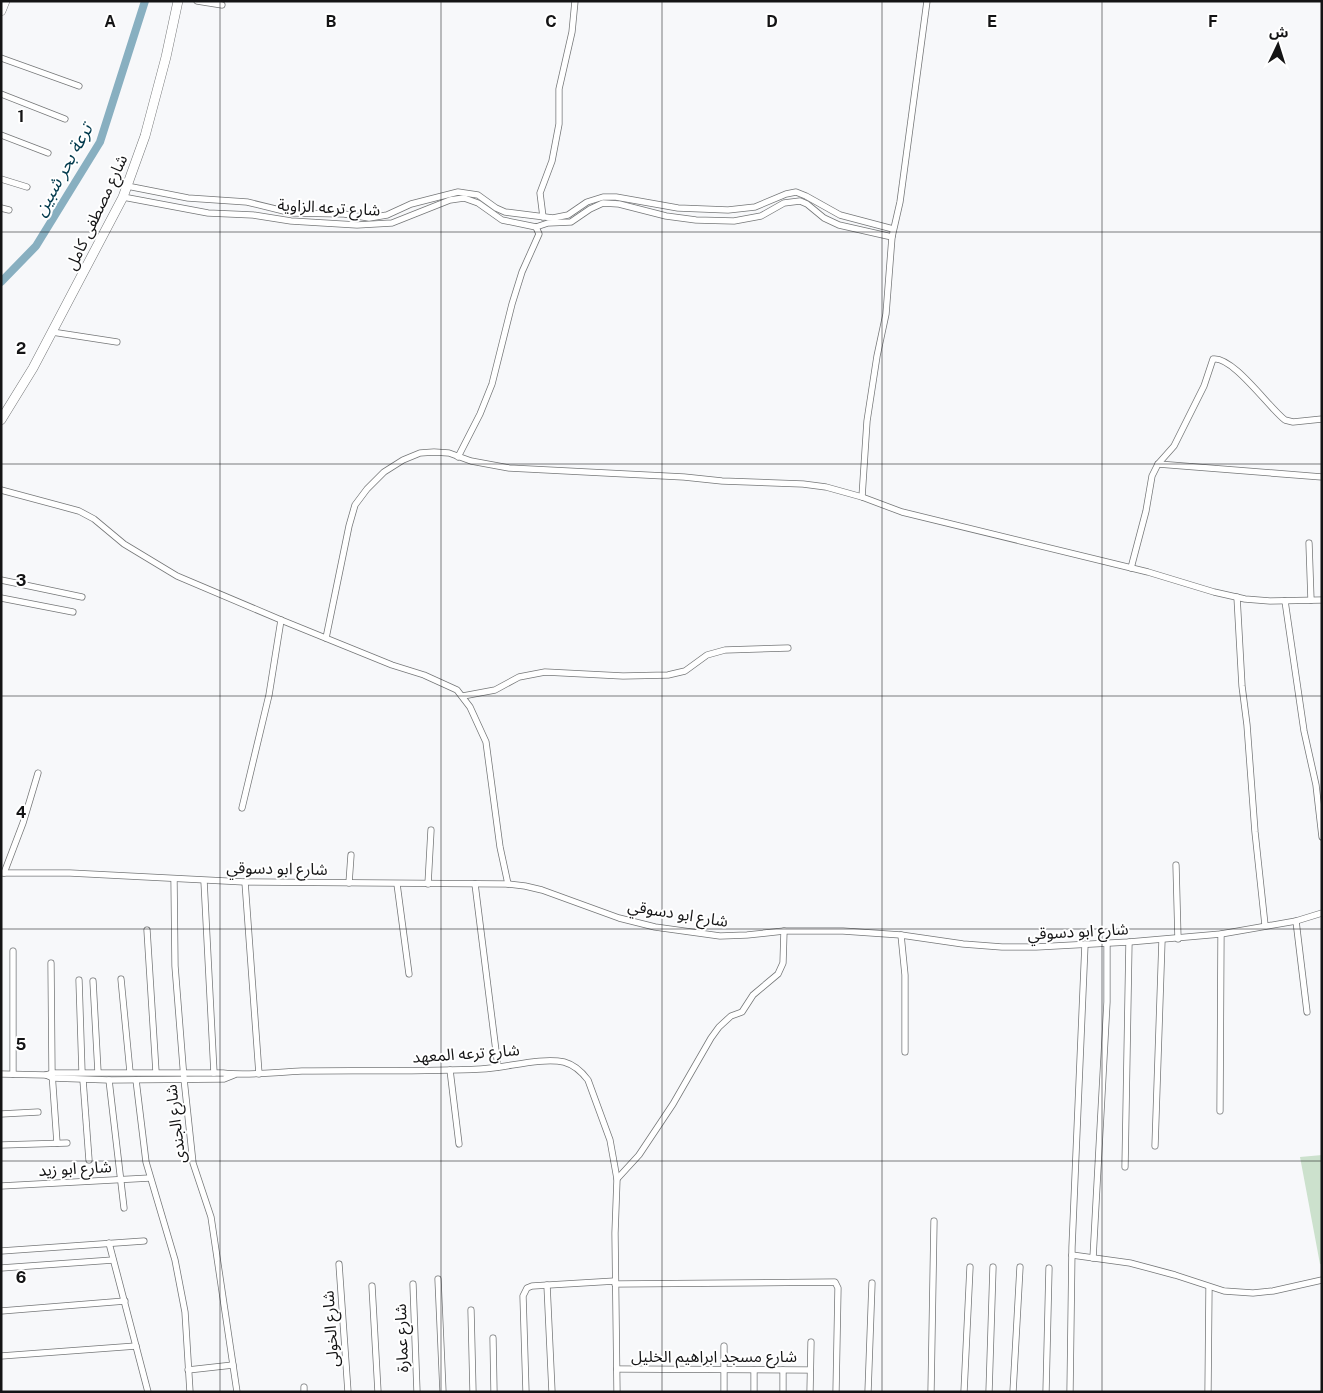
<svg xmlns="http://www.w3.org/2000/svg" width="1323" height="1393" viewBox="0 0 1323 1393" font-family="'Public Sans','Noto Sans Arabic',sans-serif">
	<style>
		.green { fill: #cce1cd }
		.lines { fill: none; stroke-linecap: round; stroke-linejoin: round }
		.canal { stroke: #88afc0; stroke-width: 8 }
		.street-casing { stroke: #757778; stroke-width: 7 }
		.secondary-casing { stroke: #757778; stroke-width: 10 }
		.street { stroke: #fff; stroke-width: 5.5 }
		.secondary { stroke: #fff; stroke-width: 9 }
		.grid { fill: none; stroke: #141415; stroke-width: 1; stroke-opacity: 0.55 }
		.labels { text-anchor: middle; stroke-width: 4; stroke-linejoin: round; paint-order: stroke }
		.street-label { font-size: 16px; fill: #141415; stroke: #fff }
		.water-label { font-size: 18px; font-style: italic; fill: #00394c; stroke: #fff }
		.grid-label { font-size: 16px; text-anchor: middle; font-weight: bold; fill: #141415; stroke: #fff; stroke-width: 4; stroke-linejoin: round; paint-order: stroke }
	</style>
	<rect width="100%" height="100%" fill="#f7f8fa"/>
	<!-- green -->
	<path class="green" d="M1322,1155V1264H1320L1300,1157Z"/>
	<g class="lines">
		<!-- canal -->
		<path class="canal" d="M1,282L36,246L100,142L145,1"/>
		<!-- street casing -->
		<g class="street-casing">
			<g id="street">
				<path d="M197,1L222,5"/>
				<path d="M927,1L900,202L892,237L886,314L877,356L867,421L862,497L902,512L1148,572L1214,592L1245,599L1270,601L1322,600"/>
				<path d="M1,58L79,86"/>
				<path d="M1,94L65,119"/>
				<path d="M1,135L48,153"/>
				<path d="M1,179L27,187"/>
				<path d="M127,186L188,198L247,202L292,213L344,214L369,218L387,215L411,204L458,192L478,195L496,208L505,212L553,218L568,215L587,202L603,197H616L678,208L728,210L755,207L786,194L796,192L806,196L840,215L893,229"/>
				<path d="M123,197L208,213L253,215L291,221L357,225L392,223L450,200L464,198L478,203L502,220L536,227L548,223L571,222L590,209L603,203L619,204L666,216L696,220L734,221L761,216L784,203L800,201L807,204L824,218L839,225L892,237"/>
				<path d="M1,208L9,210"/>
				<path d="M543,217L540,193L552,161L559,124V89L572,32L575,1"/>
				<path d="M52,332L117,342"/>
				<path d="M458,457L480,414L492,384L512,304L522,272L539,234L536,227"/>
				<path d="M1158,464L1322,477"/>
				<path d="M1,490L79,511L94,519L124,544L177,576L281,620L392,665L424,675L457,690L470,707L486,742L500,847L508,884"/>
				<path d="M1309,543L1311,600"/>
				<path d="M1131,568L1146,511L1152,476L1158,464L1174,446L1204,386L1213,359C1233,356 1269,408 1285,420L1293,422L1322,419"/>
				<path d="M1,580L82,597"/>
				<path d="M1237,597L1242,686L1247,725L1255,832L1265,925"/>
				<path d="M1,598L73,612"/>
				<path d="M1285,601L1304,731L1316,785L1322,837"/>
				<path d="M326,638L349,526L355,505L367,489L384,472L403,460L420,453L434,452L449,453L471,461L509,468L684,477L722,481L803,484L826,487L862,497"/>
				<path d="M463,696L495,690L519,677L545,672L623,676L668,675L685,671L707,655L725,650L788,648"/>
				<path d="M242,808L269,695L281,620"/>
				<path d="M1176,865L1178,939"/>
				<path d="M1,873H70L245,882L508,884L525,886L542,890L619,918L655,927L720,936L747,935L784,931H843L901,935L963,944L1002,947H1036L1129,942L1221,934L1296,921L1322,913"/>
				<path d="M4,873L23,823L38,773"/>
				<path d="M174,879L175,966L184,1079L193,1163L211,1217L237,1392"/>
				<path d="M204,881L214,1073"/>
				<path d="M245,882L259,1074"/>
				<path d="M349,883L351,855"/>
				<path d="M397,884L409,974"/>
				<path d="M428,884L431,830"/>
				<path d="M475,884L498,1067"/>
				<path d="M1296,921L1307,1012"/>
				<path d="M147,930L156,1072"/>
				<path d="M901,935L905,975V1052"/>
				<path d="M13,951V1074"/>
				<path d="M51,963L52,1073L57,1143"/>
				<path d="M121,979L130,1072"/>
				<path d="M79,980L82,1072"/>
				<path d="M93,981L98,1072"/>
				<path d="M450,1070L459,1144"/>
				<path d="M1,1074L46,1075L52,1073H223C249,1076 276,1072 302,1071C362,1070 421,1072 481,1069C506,1068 541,1057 564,1062C575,1065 582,1072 588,1080L610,1140L617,1179"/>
				<path d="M46,1075L53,1078L109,1080L224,1079L234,1075"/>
				<path d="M83,1080L89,1160"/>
				<path d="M109,1080L124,1208"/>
				<path d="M136,1080L146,1162L175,1260L185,1312L190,1392"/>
				<path d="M1220,1111L1221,934"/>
				<path d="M1,1114L38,1112"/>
				<path d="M1,1145L67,1143"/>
				<path d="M1155,1146L1162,940"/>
				<path d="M1125,1167L1129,942"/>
				<path d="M1,1186L150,1178"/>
				<path d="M109,1243L148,1392"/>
				<path d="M1,1251L144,1241"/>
				<path d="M1072,1255L1130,1263L1175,1275L1224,1291L1253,1293L1273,1291L1322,1280"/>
				<path d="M1093,1258L1107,1002V943"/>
				<path d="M339,1264L348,1392"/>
				<path d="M1,1268L113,1260"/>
				<path d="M438,1279L443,1392"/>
				<path d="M413,1284L417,1392"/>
				<path d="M615,1284L835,1282L838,1288L836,1392"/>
				<path d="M547,1285L552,1392"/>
				<path d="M372,1286L378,1392"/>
				<path d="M471,1310L473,1392"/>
				<path d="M1,1311L125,1301"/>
				<path d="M493,1338L494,1392"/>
				<path d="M1,1356L136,1346"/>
				<path d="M617,1369L810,1370"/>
				<path d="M188,1370L233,1365"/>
				<path d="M783,1370V1392"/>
				<path d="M304,1387V1392"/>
				<path d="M526,1392L523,1296L527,1288L532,1286L615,1281"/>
				<path d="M617,1392L615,1233L617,1179L639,1155L673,1104L711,1038L719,1027L731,1016L742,1012L753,995L778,974L783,963L784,931"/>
				<path d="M724,1392V1346"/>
				<path d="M754,1392V1370"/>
				<path d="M810,1392L811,1342"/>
				<path d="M868,1392L872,1283"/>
				<path d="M931,1392L934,1221"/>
				<path d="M964,1392L970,1267"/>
				<path d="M989,1392L993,1267"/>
				<path d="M1013,1392L1020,1267"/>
				<path d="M1046,1392L1049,1268"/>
				<path d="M1070,1392L1072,1247L1085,944"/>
				<path d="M1208,1392L1209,1287"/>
			</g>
		</g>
		<!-- secondary casing -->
		<g class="secondary-casing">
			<g id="secondary">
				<path d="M1,11L5,1"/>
				<path d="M1,420L33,368L123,197L145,136L166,57L178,1"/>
			</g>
		</g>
		<!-- street -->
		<use href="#street" class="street"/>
		<!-- secondary -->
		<use href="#secondary" class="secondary"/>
	</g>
	<!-- grid -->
	<path class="grid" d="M220,1V1392M441,1V1392M662,1V1392M882,1V1392M1102,1V1392M1,232H1322M1,464H1322M1,696H1322M1,929H1322M1,1161H1322"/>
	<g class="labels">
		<!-- street labels -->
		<g class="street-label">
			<text transform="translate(329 207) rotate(3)" y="6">شارع ترعه الزاوية</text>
			<text transform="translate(96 212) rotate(-65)" y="6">شارع مصطفى كامل</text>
			<text transform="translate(277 868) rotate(1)" y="6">شارع ابو دسوقي</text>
			<text transform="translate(678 913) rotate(9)" y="6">شارع ابو دسوقي</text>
			<text transform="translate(1078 931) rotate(-3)" y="6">شارع ابو دسوقي</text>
			<text transform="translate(466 1053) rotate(-4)" y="6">شارع ترعه المعهد</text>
			<text transform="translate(175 1124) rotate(-97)" y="6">شارع الجندى</text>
			<text transform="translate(75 1168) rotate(-3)" y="6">شارع ابو زيد</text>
			<text transform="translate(330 1329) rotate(-94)" y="6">شارع الخولى</text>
			<text transform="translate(401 1338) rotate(-92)" y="6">شارع عمارة</text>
			<text x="714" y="1362">شارع مسجد ابراهيم الخليل</text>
		</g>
		<!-- water labels -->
		<g class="water-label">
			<text transform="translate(63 170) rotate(-61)" y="6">ترعة بحر شبين</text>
		</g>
	</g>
	<g class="grid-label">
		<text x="110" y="27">A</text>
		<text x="331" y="27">B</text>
		<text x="551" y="27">C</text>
		<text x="772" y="27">D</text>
		<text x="992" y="27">E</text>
		<text x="1213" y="27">F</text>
		<text x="21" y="122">1</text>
		<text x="21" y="354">2</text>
		<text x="21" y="586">3</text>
		<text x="21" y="818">4</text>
		<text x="21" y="1050">5</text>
		<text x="21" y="1283">6</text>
	</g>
	<!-- border -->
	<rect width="1323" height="1393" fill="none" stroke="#141415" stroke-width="5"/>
	<!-- north arrow -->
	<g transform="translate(1278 45) rotate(4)" stroke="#ffffff" stroke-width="4" paint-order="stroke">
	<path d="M0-4L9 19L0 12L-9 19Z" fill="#141415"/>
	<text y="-8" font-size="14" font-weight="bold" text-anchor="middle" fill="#141415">ش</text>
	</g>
</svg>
